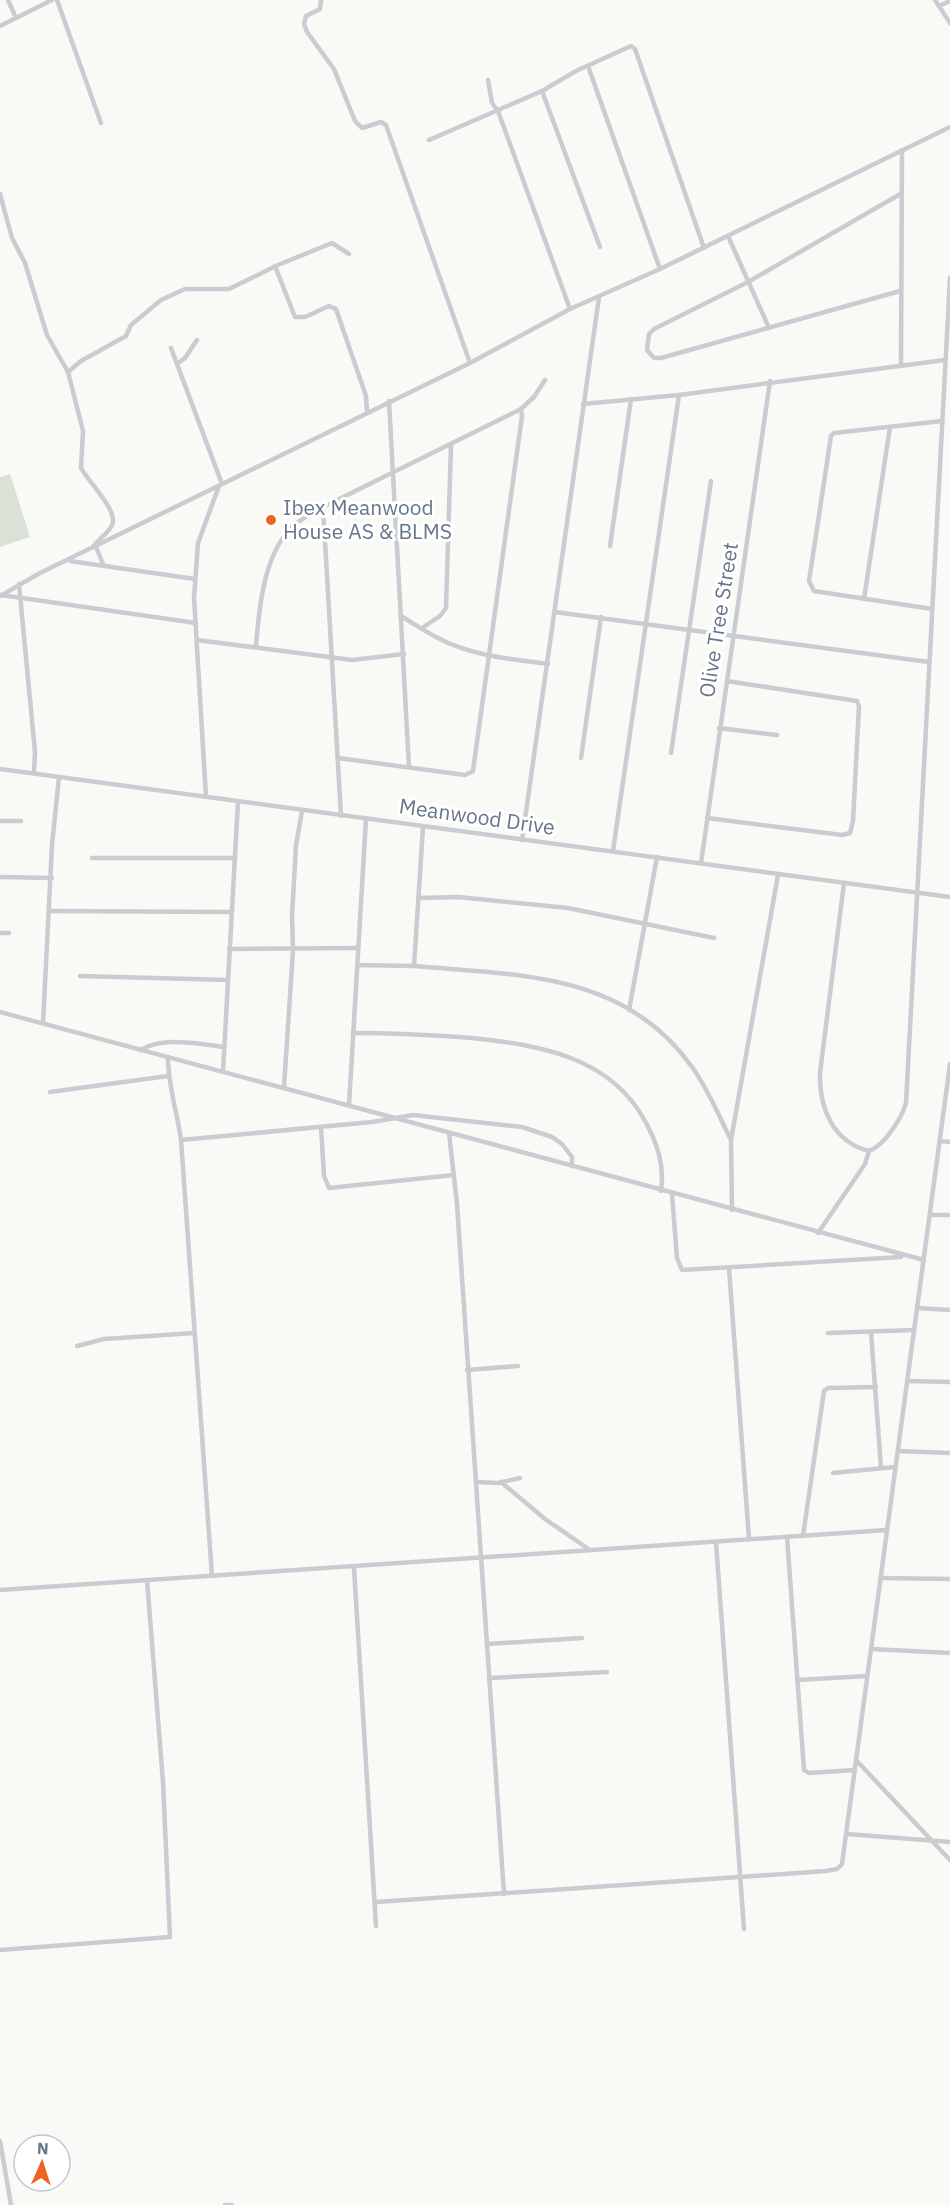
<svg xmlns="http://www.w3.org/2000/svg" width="950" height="2205" viewBox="0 0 950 2205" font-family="'IBM Plex Sans',sans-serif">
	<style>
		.green { fill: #dae1d7 }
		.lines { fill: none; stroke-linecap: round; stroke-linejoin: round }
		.minor { stroke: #c9ccd0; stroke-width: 4.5 }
		.poi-dot { fill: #ed6522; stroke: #fff; stroke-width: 2 }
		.labels { text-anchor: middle; stroke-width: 6; stroke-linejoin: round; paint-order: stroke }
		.poi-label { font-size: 21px; fill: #667689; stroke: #fff; text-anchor: start }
		.street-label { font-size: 21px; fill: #667689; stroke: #fff }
	</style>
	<rect width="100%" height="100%" fill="#f9f9f6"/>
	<!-- green -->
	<path class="green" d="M10,474L30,537L0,547V477Z"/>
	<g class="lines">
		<!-- minor -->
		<g class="minor">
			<path d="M8,0L16,18"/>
			<path d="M57,0L101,123"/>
			<path d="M321,0L320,9L306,16L304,24L307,32L334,69L355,121L362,128L381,122L386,125L470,363"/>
			<path d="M935,0L950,23"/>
			<path d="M939,6L950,1"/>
			<path d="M0,26L52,0"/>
			<path d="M588,66L660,269"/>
			<path d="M488,80L492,103L498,111L570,309"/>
			<path d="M542,91L600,247"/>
			<path d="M429,140L542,91L576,71L631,46L635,49L704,248"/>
			<path d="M0,194L12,238L25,263L47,335L68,372L83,431L81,468C87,480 119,511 112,525C109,533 98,539 93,547"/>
			<path d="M728,236L769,328"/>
			<path d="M275,266L295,317H305L329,306L336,309L366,396L367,412"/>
			<path d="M900,291L661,358H654L647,350L649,334L654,329L748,282L902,193"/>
			<path d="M171,348L222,484"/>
			<path d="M177,364L185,358L197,340"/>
			<path d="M901,364L902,150"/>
			<path d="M68,372L81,361L126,336L131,325L161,300L185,289H229L278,265L332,243L349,254"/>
			<path d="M389,401L409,767"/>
			<path d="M583,404L679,395L945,360"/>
			<path d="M610,546L631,399"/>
			<path d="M96,547L103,564"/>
			<path d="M70,561L195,579"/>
			<path d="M19,584L35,752L34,773"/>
			<path d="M1,595L196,623"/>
			<path d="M0,596L40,573L470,363L570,309L660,269L950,127"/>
			<path d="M864,599L890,427"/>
			<path d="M932,609L814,591L809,581L831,436L834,433L942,421"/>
			<path d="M555,612L929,662"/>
			<path d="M401,616C413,623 425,632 438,638C472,656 510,659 548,664"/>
			<path d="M422,628L440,616L446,608L451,445"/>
			<path d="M197,640L352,660L404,654"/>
			<path d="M256,646C259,608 264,547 298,522C306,516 315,512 323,507"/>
			<path d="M719,728L777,735"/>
			<path d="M671,753L711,481"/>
			<path d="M338,758L465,775L473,771L522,416L521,409"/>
			<path d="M581,758L601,617"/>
			<path d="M0,769L950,897"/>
			<path d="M206,797L194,598L198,543L219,486"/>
			<path d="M341,816L323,507L521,409L534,397L545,380"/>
			<path d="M707,818L842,835L850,833L853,821L859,706L857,701L727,681"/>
			<path d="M0,821H21"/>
			<path d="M423,827L414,966C518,975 625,972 692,1067C708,1089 719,1116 731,1140"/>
			<path d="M522,840L599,297"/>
			<path d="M613,851L679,395"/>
			<path d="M92,858H235"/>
			<path d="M701,863L770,381"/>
			<path d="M0,877L52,878"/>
			<path d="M844,883L820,1073C819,1108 833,1142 869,1151C884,1146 902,1118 906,1103L950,278"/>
			<path d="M419,898L458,897L568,908L714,938"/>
			<path d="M51,911L231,912"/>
			<path d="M0,933H9"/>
			<path d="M229,949L358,948"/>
			<path d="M357,965L414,966"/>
			<path d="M80,976L228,980"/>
			<path d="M629,1010L657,857"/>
			<path d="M0,1012L924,1260"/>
			<path d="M43,1023L52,845L59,777"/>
			<path d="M353,1033C393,1033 432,1035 472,1038C538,1045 610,1056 645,1121C657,1143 665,1165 661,1191"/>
			<path d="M140,1050C164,1036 198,1044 224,1047"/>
			<path d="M168,1057C168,1086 177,1111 181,1140L212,1576"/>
			<path d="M223,1071L238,802"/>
			<path d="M284,1087L293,950L292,916L296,845L302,811"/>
			<path d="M50,1092L168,1076"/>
			<path d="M349,1105L366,819"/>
			<path d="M321,1127L324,1176L329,1188L454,1175"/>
			<path d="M449,1133L457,1204L504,1894"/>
			<path d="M181,1140L372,1122L413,1115L522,1127L552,1137L562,1144L572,1157V1166"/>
			<path d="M940,1141L950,1142"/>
			<path d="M672,1194L677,1258L682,1270L901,1257"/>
			<path d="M732,1210L731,1140L778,875"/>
			<path d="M930,1215H950"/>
			<path d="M818,1233L865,1164L869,1151"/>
			<path d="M729,1268L749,1539"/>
			<path d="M917,1308L950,1310"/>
			<path d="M871,1332L881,1468"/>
			<path d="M828,1333L914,1330"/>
			<path d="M77,1346L104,1339L194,1333"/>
			<path d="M467,1370L518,1366"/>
			<path d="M907,1381L950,1382"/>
			<path d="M898,1451L950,1453"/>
			<path d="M833,1473L895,1467"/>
			<path d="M476,1482L498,1483L520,1478"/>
			<path d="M501,1482L545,1519L590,1550"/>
			<path d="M803,1536L824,1391L828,1388L876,1387"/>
			<path d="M787,1537L804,1770L809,1773L855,1770"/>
			<path d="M716,1542L744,1929"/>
			<path d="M354,1568L376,1926"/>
			<path d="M881,1578L950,1579"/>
			<path d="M0,1590L887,1530"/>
			<path d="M487,1644L582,1638"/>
			<path d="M871,1649L950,1653"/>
			<path d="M489,1678L607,1672"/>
			<path d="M797,1680L867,1676"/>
			<path d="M856,1760L950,1860"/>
			<path d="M847,1834L950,1842"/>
			<path d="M376,1902L826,1871L837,1869L842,1864L950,1064"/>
			<path d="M0,1950L170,1937L163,1782L147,1580"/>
			<path d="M0,2141L11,2205"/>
			<path d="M225,2205H232"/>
		</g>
	</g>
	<!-- markers -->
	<circle class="poi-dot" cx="271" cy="520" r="6"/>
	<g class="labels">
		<!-- poi labels -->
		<g class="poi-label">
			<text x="283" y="515">Ibex Meanwood<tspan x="283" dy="24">House AS &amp; BLMS</tspan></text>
		</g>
		<!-- street labels -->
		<g class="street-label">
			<text transform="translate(719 620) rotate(-81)" y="7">Olive Tree Street</text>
			<text transform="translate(477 817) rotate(8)" y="7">Meanwood Drive</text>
		</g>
	</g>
	<!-- north arrow -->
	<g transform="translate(42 2163) rotate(3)"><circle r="28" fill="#ffffff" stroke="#c2c8d0" stroke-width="1.5"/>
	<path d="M0-4.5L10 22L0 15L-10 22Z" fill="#ed6522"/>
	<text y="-9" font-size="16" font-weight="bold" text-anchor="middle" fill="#667689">N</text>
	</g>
</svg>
